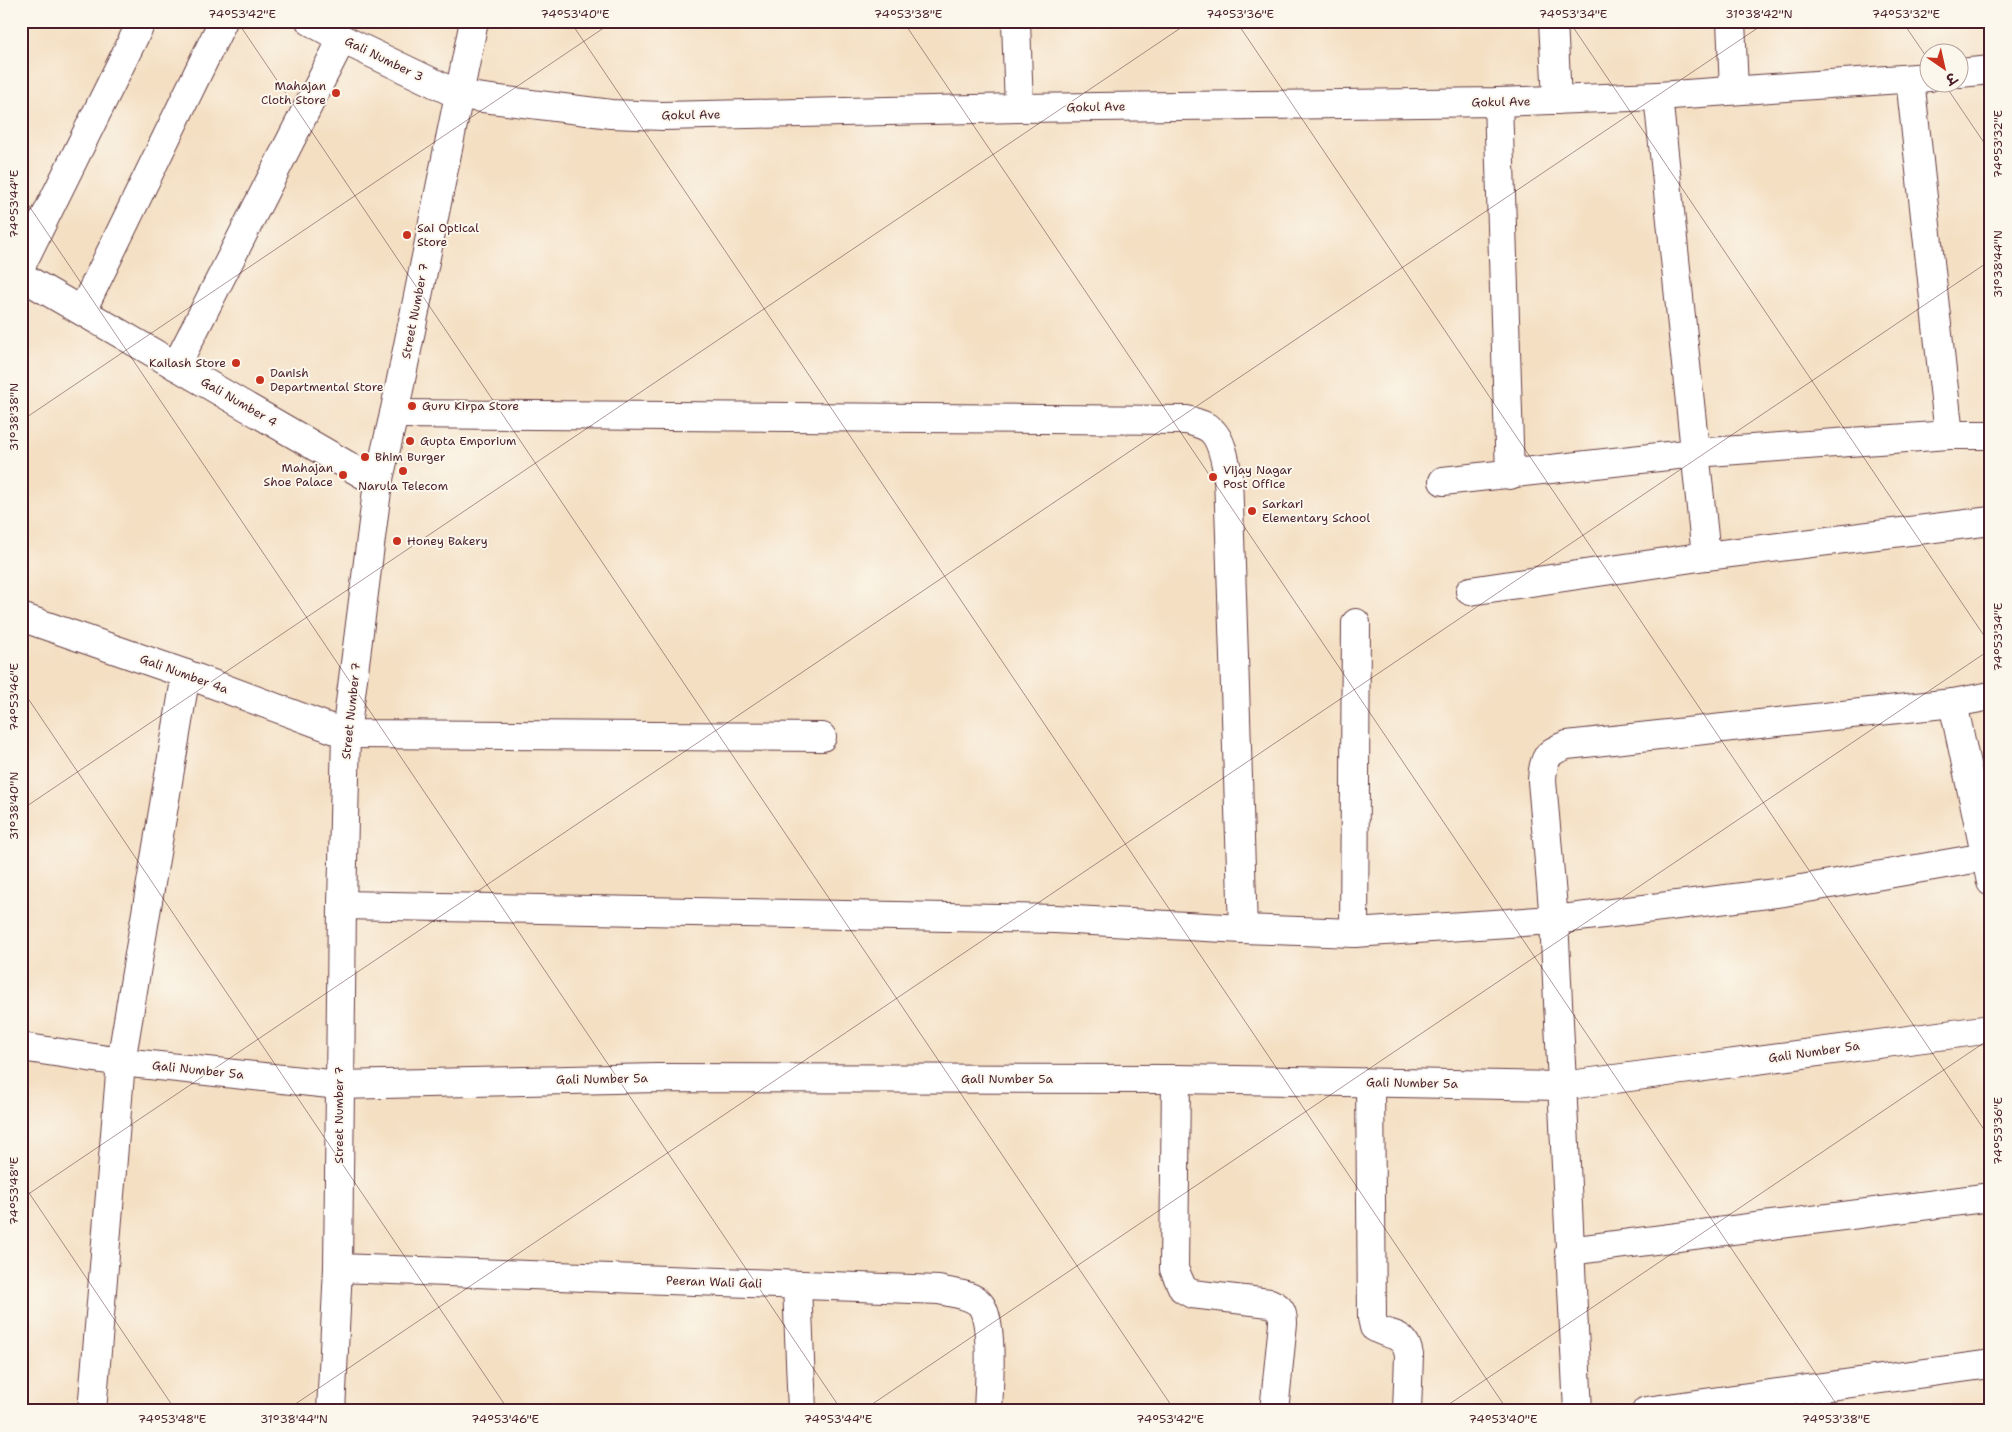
<svg xmlns="http://www.w3.org/2000/svg" width="2012" height="1432" viewBox="0 0 2012 1432" font-family="'Shantell Sans','Playpen Sans Deva',sans-serif">
	<style>
		.lines { fill: none; stroke-linecap: round; stroke-linejoin: round }
		.street-casing { stroke: #643c42; stroke-width: 30 }
		.street { stroke: #fff; stroke-width: 28 }
		.ticks { fill: none; stroke: #4a1f2b; stroke-width: 1; stroke-opacity: 0.45 }
		.poi-dot { fill: #c8321e; stroke: #fbf7ec; stroke-width: 2 }
		.labels { text-anchor: middle; stroke-width: 4; stroke-linejoin: round; paint-order: stroke }
		.street-label { font-size: 12px; fill: #4a1f2b; stroke: #fbf7ec }
		.poi-label { font-size: 12px; fill: #4a1f2b; stroke: #fbf7ec; text-anchor: start }
		.neatline { fill: none; stroke: #4a1f2b; stroke-width: 2 }
		.ticks-label { font-size: 12px; text-anchor: middle; fill: #4a1f2b }
	</style>
	<rect width="100%" height="100%" fill="#fbf7ec"/>
	<filter id="ink" filterUnits="userSpaceOnUse"><feTurbulence type="fractalNoise" baseFrequency=".02" numOctaves="2"/><feDisplacementMap in="SourceGraphic" scale="10" xChannelSelector="R" yChannelSelector="G"/><feConvolveMatrix kernelMatrix="1 2 1 2 8 2 1 2 1" color-interpolation-filters="sRGB"/></filter>
	<filter id="wash" filterUnits="userSpaceOnUse"><feTurbulence type="fractalNoise" baseFrequency=".0096" numOctaves="4" result="noise"/><feDisplacementMap in="SourceGraphic" scale="20" xChannelSelector="R" yChannelSelector="G"/><feGaussianBlur stdDeviation="1.12" result="paint"/><feColorMatrix in="noise" values="0 0 0 0 0 0 0 0 0 0 0 0 0 0 0 0 0 1.4 0 .05"/><feComposite in="paint" operator="in"/></filter>
	<g filter="url(#wash)">
		<rect width="100%" height="100%" fill="#f4dfc3"/>
	</g>
	<g filter="url(#ink)">
		<g class="lines">
			<!-- street casing -->
			<g class="street-casing">
				<g id="street">
					<path d="M310,21L342,39L459,95L611,114L663,116L1019,108L1498,102L1658,96L1930,77"/>
					<path d="M1016,21L1019,108"/>
					<path d="M1553,21L1557,100"/>
					<path d="M1731,21L1734,90"/>
					<path d="M1960,73L1991,70"/>
					<path d="M1910,79L1949,435"/>
					<path d="M1658,96L1706,556"/>
					<path d="M1498,102L1510,475"/>
					<path d="M21,266L142,21"/>
					<path d="M21,276L378,483"/>
					<path d="M82,311L223,21"/>
					<path d="M176,366L342,39"/>
					<path d="M394,414L1187,420C1196,423 1207,425 1213,432C1223,443 1225,462 1228,475L1243,929"/>
					<path d="M1443,481L1695,453L1949,435H1991"/>
					<path d="M1470,591L1706,556L1991,521"/>
					<path d="M21,617L186,674L346,734L822,737"/>
					<path d="M1953,703L1991,882"/>
					<path d="M342,905L1055,919L1243,929L1354,933L1554,920L1784,892L1991,856"/>
					<path d="M1354,933L1356,623"/>
					<path d="M21,1047L121,1062L339,1085L658,1078L1176,1079L1562,1086L1991,1029"/>
					<path d="M1176,1079L1174,1269L1183,1289L1192,1294L1270,1303C1280,1307 1283,1312 1283,1323L1274,1411"/>
					<path d="M1370,1083L1372,1318L1374,1327C1390,1338 1405,1330 1409,1355L1407,1411"/>
					<path d="M1569,1251L1991,1197"/>
					<path d="M338,1268L939,1290C951,1293 971,1294 980,1304C994,1320 989,1388 988,1411"/>
					<path d="M797,1285L802,1411"/>
					<path d="M92,1411L121,1062L186,674"/>
					<path d="M331,1411L338,1268L342,905L346,734L378,483L394,414L474,21"/>
					<path d="M1578,1411L1554,920L1542,781C1543,759 1546,752 1567,745L1953,703L1991,696"/>
					<path d="M1646,1411L1991,1364"/>
				</g>
			</g>
			<!-- street -->
			<use href="#street" class="street"/>
		</g>
	</g>
	<!-- ticks -->
	<path class="ticks" d="M237,21L1175,1411M570,21L1508,1411M903,21L1841,1411M1236,21L1991,1140M1569,21L1991,646M1902,21L1930,62M21,32L37,21M1943,82L1991,153M21,194L842,1411M21,421L614,21M21,688L509,1411M21,810L1191,21M21,1181L176,1411M21,1199L1768,21M285,1411L1991,260M862,1411L1991,649M1439,1411L1991,1038"/>
	<!-- markers -->
	<g class="poi-dot">
		<circle cx="336" cy="93" r="5"/>
		<circle cx="407" cy="235" r="5"/>
		<circle cx="236" cy="363" r="5"/>
		<circle cx="260" cy="380" r="5"/>
		<circle cx="412" cy="406" r="5"/>
		<circle cx="410" cy="441" r="5"/>
		<circle cx="365" cy="457" r="5"/>
		<circle cx="403" cy="471" r="5"/>
		<circle cx="343" cy="475" r="5"/>
		<circle cx="1213" cy="477" r="5"/>
		<circle cx="1252" cy="511" r="5"/>
		<circle cx="397" cy="541" r="5"/>
	</g>
	<g class="labels">
		<!-- street labels -->
		<g class="street-label">
			<text transform="translate(384 59) rotate(26)" y="4">Gali Number 3</text>
			<text transform="translate(1501 102) rotate(-1)" y="4">Gokul Ave</text>
			<text transform="translate(1096 107) rotate(-1)" y="4">Gokul Ave</text>
			<text transform="translate(691 115) rotate(-1)" y="4">Gokul Ave</text>
			<text transform="translate(415 311) rotate(-79)" y="4">Street Number 7</text>
			<text transform="translate(239 402) rotate(30)" y="4">Gali Number 4</text>
			<text transform="translate(184 674) rotate(20)" y="4">Gali Number 4a</text>
			<text transform="translate(351 711) rotate(-84)" y="4">Street Number 7</text>
			<text transform="translate(1814 1052) rotate(-8)" y="4">Gali Number 5a</text>
			<text transform="translate(198 1070) rotate(6)" y="4">Gali Number 5a</text>
			<text transform="translate(602 1079) rotate(-1)" y="4">Gali Number 5a</text>
			<text x="1007" y="1083">Gali Number 5a</text>
			<text transform="translate(1412 1083) rotate(1)" y="4">Gali Number 5a</text>
			<text transform="translate(339 1115) rotate(-90)" y="4">Street Number 7</text>
			<text transform="translate(714 1282) rotate(2)" y="4">Peeran Wali Gali</text>
		</g>
		<!-- poi labels -->
		<g class="poi-label">
			<text x="326" y="90" text-anchor="end">Mahajan<tspan x="326" dy="14">Cloth Store</tspan></text>
			<text x="417" y="232">Sai Optical<tspan x="417" dy="14">Store</tspan></text>
			<text x="226" y="367" text-anchor="end">Kailash Store</text>
			<text x="270" y="377">Danish<tspan x="270" dy="14">Departmental Store</tspan></text>
			<text x="422" y="410">Guru Kirpa Store</text>
			<text x="420" y="445">Gupta Emporium</text>
			<text x="375" y="461">Bhim Burger</text>
			<text x="333" y="472" text-anchor="end">Mahajan<tspan x="333" dy="14">Shoe Palace</tspan></text>
			<text x="1223" y="474">Vijay Nagar<tspan x="1223" dy="14">Post Office</tspan></text>
			<text x="403" y="490" text-anchor="middle">Narula Telecom</text>
			<text x="1262" y="508">Sarkari<tspan x="1262" dy="14">Elementary School</tspan></text>
			<text x="407" y="545">Honey Bakery</text>
		</g>
	</g>
	<!-- margin -->
	<rect width="2012" height="1432" fill="none" stroke="#fbf7ec" stroke-width="55"/>
	<!-- north arrow -->
	<g transform="translate(1944 68) rotate(146)"><circle r="24" fill="#fbf7ec" stroke="#b4a19f"/>
	<path d="M0-4L9 19L0 12L-9 19Z" fill="#c8321e"/>
	<text y="-8" font-size="14" font-weight="bold" text-anchor="middle" fill="#4a1f2b">उ</text>
	</g>
	<rect x="28" y="28" width="1956" height="1376" class="neatline"/>
	<g class="ticks-label">
		<text x="242" y="18">74°53'42"E</text>
		<text x="575" y="18">74°53'40"E</text>
		<text x="908" y="18">74°53'38"E</text>
		<text x="1240" y="18">74°53'36"E</text>
		<text x="1573" y="18">74°53'34"E</text>
		<text x="1759" y="18">31°38'42"N</text>
		<text x="1906" y="18">74°53'32"E</text>
		<text transform="translate(1998 144) rotate(-90)" y="4">74°53'32"E</text>
		<text transform="translate(14 204) rotate(-90)" y="4">74°53'44"E</text>
		<text transform="translate(1998 264) rotate(-90)" y="4">31°38'44"N</text>
		<text transform="translate(14 417) rotate(-90)" y="4">31°38'38"N</text>
		<text transform="translate(1998 637) rotate(-90)" y="4">74°53'34"E</text>
		<text transform="translate(14 697) rotate(-90)" y="4">74°53'46"E</text>
		<text transform="translate(14 806) rotate(-90)" y="4">31°38'40"N</text>
		<text transform="translate(1998 1131) rotate(-90)" y="4">74°53'36"E</text>
		<text transform="translate(14 1191) rotate(-90)" y="4">74°53'48"E</text>
		<text x="172" y="1423">74°53'48"E</text>
		<text x="294" y="1423">31°38'44"N</text>
		<text x="505" y="1423">74°53'46"E</text>
		<text x="838" y="1423">74°53'44"E</text>
		<text x="1170" y="1423">74°53'42"E</text>
		<text x="1503" y="1423">74°53'40"E</text>
		<text x="1836" y="1423">74°53'38"E</text>
	</g>
</svg>
